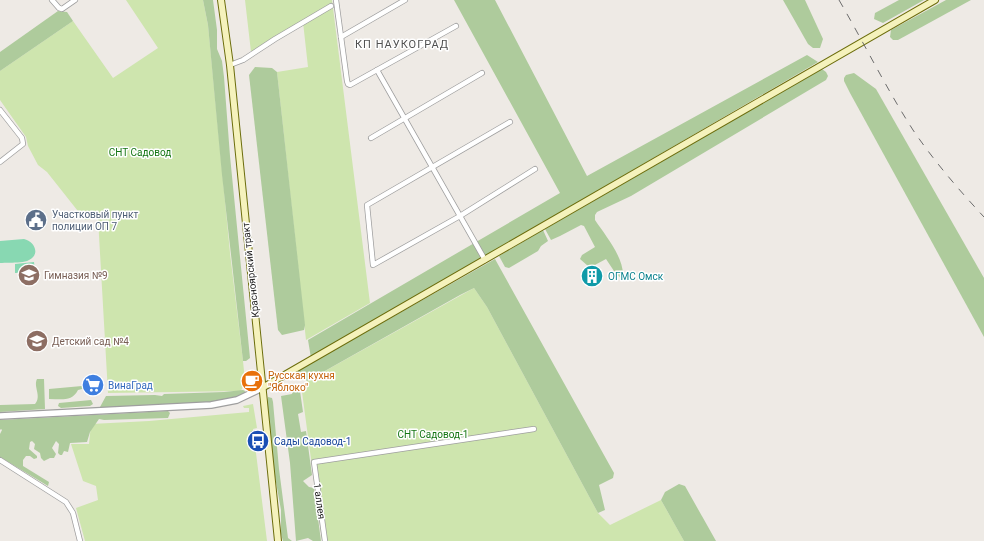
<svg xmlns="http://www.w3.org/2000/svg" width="984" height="541" viewBox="0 0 984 541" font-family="Roboto,sans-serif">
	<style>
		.grass { fill: #cee5ae }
		.forest { fill: #aecb9c }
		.pitch { fill: #88d8b2 }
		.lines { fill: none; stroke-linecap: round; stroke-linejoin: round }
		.minor-casing { stroke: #9f9f9f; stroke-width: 6 }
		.tertiary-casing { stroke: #9f9f9f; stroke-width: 8 }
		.secondary-casing { stroke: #6c6d0c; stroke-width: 8 }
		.minor { stroke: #fff; stroke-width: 4.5 }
		.tertiary { stroke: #fff; stroke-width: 5.5 }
		.secondary { stroke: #f5f2bc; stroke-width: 6 }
		.rail { stroke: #6c6c6c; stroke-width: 1; stroke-dasharray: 8 8; stroke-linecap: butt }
		.labels { text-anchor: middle; stroke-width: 3; stroke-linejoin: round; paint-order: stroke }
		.park-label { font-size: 10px; fill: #147513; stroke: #fff }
		.service-label { font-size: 10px; fill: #4e5e75; stroke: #fff; text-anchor: start }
		.street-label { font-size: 10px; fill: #1e1e1e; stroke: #fff }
		.education-label { font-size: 10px; fill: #785e54; stroke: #fff; text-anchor: start }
		.culture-label { font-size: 10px; fill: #0d838f; stroke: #fff; text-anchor: start }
		.food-label { font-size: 10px; fill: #c56008; stroke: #fff; text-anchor: start }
		.shop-label { font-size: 10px; fill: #366cbe; stroke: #fff; text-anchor: start }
		.transit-label { font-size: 10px; fill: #164399; stroke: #fff; text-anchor: start }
		.neighbourhood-label { font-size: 11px; letter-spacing: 1px; fill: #515151; stroke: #fff }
	</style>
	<rect width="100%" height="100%" fill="#eeeae5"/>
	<!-- grass -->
	<g class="grass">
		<path d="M126,0H203L208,25L230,253L243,361L245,381L241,391L108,393L98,218L85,220L47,172L38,165L28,146L26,137L0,100V71L73,21L113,78L158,48Z"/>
		<path d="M245,0H332L370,303L306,340L277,72L308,67L303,22L251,52Z"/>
		<path d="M474,288L487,307L598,513L610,525L661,500L684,541H322L302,392L307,381Z"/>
		<path d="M253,404L257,428L253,429L267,541H85L76,508L98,500L96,486L83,481L71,444H89L91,424L149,421L249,412V408H244L243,406Z"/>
	</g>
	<!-- forest -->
	<g class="forest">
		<path d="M203,0H213L217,30V49L222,61L224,77L230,156L250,358L246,361H243L222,175L208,25Z"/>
		<path d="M454,0H495L587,176L807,55L818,62L311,358L308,340L560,193Z"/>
		<path d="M783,0H805L823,39L820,48H813L808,44Z"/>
		<path d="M899,0H924L883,23L874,19L875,13Z"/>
		<path d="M946,0H971L898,40H893L890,37L891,30Z"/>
		<path d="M58,11L67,12L73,21L0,71V52Z"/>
		<path d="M255,67L272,68L277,72L305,325L304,330L282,335L278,330L249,75Z"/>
		<path d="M822,69L826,72L828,76L826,80L631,196L597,212L595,215V220C605,235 623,256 623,275L621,278L616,274L606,259L593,266H588L580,259L582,255L595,247L584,226L581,225L560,236L551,240L545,229Z"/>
		<path d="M854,73L876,89L984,278V337L850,93L844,81V78L846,75Z"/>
		<path d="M543,230L548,241L541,246L538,251L509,268L505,267L499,256Z"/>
		<path d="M495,259L614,473L613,478L599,485L605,510L598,513L487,307L474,288L460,295L307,381L304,378L301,380L297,378L291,379L290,375Z"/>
		<path d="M37,379H44L45,409L0,412V405L35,404C42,396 33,387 37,379Z"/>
		<path d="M82,386L86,388L78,390C72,402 61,399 49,399V389Z"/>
		<path d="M296,387L300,391L303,412L298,414L301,432L306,431L312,475L303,481L309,487L314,488L321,541H313L308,538L296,541L290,463L281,396L292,394L294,388Z"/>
		<path d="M243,390L245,391L244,395L231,399L213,402L102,409L100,407L106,396L155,395L162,396L164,394L224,392Z"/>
		<path d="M268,397L272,398L273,402L279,469L288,538L292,541H283L281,534V510L272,460L267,407Z"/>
		<path d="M91,400L93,404L90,406L61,408L58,406L59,403Z"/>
		<path d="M168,411L170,413L168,418L104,420L99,419L90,432L87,442L70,443L68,452L64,451L62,455H60L58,453L59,444L56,441L52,448L56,454L54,458H50L44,461L41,458L40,453L34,449L35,444L32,441L30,442L29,449L37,456V458L34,459L30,456H26L23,460V466L49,482L48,486L0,457V434L2,430L1,429L0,430V420Z"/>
		<path d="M679,484L685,486L716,541H684L661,500L665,492Z"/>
	</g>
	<!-- pitch -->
	<g class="pitch">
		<path d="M24,239C34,241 41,254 29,260C22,264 8,262 0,263V241Z"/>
		<path d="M34,262L35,272L15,273V264Z"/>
	</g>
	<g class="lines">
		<!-- minor casing -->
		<g class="minor-casing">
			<g id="minor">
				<path d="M52,0L59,8L62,9L75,0"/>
				<path d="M336,0L347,81L348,84L350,85L456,26"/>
				<path d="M341,37L405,0"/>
				<path d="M230,65L243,60L275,39L331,6"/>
				<path d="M377,70L485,260"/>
				<path d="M0,110L22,138L23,144L0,162"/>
				<path d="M510,122L367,205L373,265L460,216L535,169"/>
				<path d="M371,138L482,73"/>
				<path d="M0,460L66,502L73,513L80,541"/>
				<path d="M325,541L314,462L534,429"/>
			</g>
		</g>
		<!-- tertiary casing -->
		<g class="tertiary-casing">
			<path id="tertiary" d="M0,416L211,405L237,400L262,388"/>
		</g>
		<!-- secondary casing -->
		<g class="secondary-casing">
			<g id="secondary">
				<path d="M221,0L230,65L278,541"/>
				<path d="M262,388L935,0"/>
			</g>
		</g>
		<!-- minor -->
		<use href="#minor" class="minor"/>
		<!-- tertiary -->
		<use href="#tertiary" class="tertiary"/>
		<!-- secondary -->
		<use href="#secondary" class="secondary"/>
		<!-- rail -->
		<path class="rail" d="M839,0C864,43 886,88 913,130C934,161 959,190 984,217"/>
	</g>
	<!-- icons -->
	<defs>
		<g id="civic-disc" transform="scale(1.15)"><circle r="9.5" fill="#5c6f8a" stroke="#fff"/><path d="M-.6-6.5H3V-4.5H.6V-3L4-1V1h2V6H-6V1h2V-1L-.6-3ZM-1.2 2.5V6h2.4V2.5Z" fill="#fff"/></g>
		<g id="school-disc" transform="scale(1.15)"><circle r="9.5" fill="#8d6e63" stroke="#fff"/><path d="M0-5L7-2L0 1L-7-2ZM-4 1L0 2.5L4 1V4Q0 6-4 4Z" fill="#fff"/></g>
		<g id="building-disc" transform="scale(1.15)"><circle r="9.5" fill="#0f9aa8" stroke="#fff"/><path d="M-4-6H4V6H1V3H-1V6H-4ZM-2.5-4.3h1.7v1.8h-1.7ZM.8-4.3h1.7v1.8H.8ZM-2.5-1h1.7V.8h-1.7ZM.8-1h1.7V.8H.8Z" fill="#fff"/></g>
		<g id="cafe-disc" transform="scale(1.15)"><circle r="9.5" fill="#e8710a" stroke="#fff"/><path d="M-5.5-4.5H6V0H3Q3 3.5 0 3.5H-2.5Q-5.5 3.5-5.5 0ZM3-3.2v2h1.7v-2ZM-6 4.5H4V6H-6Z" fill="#fff"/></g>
		<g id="supermarket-disc" transform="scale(1.15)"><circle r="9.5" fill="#3f7fe0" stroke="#fff"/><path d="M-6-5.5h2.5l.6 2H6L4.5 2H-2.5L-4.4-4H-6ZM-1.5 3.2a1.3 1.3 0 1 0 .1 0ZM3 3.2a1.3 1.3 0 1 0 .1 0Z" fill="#fff"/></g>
		<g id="bus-disc" transform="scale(1.15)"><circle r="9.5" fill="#1a4fb4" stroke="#fff"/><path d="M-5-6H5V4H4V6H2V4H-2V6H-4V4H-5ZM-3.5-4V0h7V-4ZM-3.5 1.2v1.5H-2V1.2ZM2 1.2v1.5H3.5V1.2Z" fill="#fff"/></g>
	</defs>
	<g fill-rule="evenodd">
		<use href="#civic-disc" x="36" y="220"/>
		<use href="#school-disc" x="29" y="275"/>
		<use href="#building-disc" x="592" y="276"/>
		<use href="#school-disc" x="37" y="341"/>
		<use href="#cafe-disc" x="252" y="381"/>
		<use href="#supermarket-disc" x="93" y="385"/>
		<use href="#bus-disc" x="258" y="441"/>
	</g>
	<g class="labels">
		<!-- park labels -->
		<g class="park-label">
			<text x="140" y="156">СНТ Садовод</text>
			<text x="433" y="438">СНТ Садовод-1</text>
		</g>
		<!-- service labels -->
		<g class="service-label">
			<text x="52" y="218">Участковый пункт<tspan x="52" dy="12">полиции ОП 7</tspan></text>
		</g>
		<!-- street labels -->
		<g class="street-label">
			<text transform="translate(250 270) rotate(-96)" y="4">Красноярский тракт</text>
			<text transform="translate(320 501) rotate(82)" y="4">1 аллея</text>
		</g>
		<!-- education labels -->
		<g class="education-label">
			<text x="44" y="279">Гимназия №9</text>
			<text x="52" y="345">Детский сад №4</text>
		</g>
		<!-- culture labels -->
		<g class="culture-label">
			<text x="608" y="280">ОГМС Омск</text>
		</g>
		<!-- food labels -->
		<g class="food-label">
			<text x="268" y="379">Русская кухня<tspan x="268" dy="12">"Яблоко"</tspan></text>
		</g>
		<!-- shop labels -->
		<g class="shop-label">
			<text x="108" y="389">ВинаГрад</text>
		</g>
		<!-- transit labels -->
		<g class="transit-label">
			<text x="274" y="445">Сады Садовод-1</text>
		</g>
		<!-- neighbourhood labels -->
		<g class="neighbourhood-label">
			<text x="402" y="48">КП НАУКОГРАД</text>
		</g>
	</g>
</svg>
